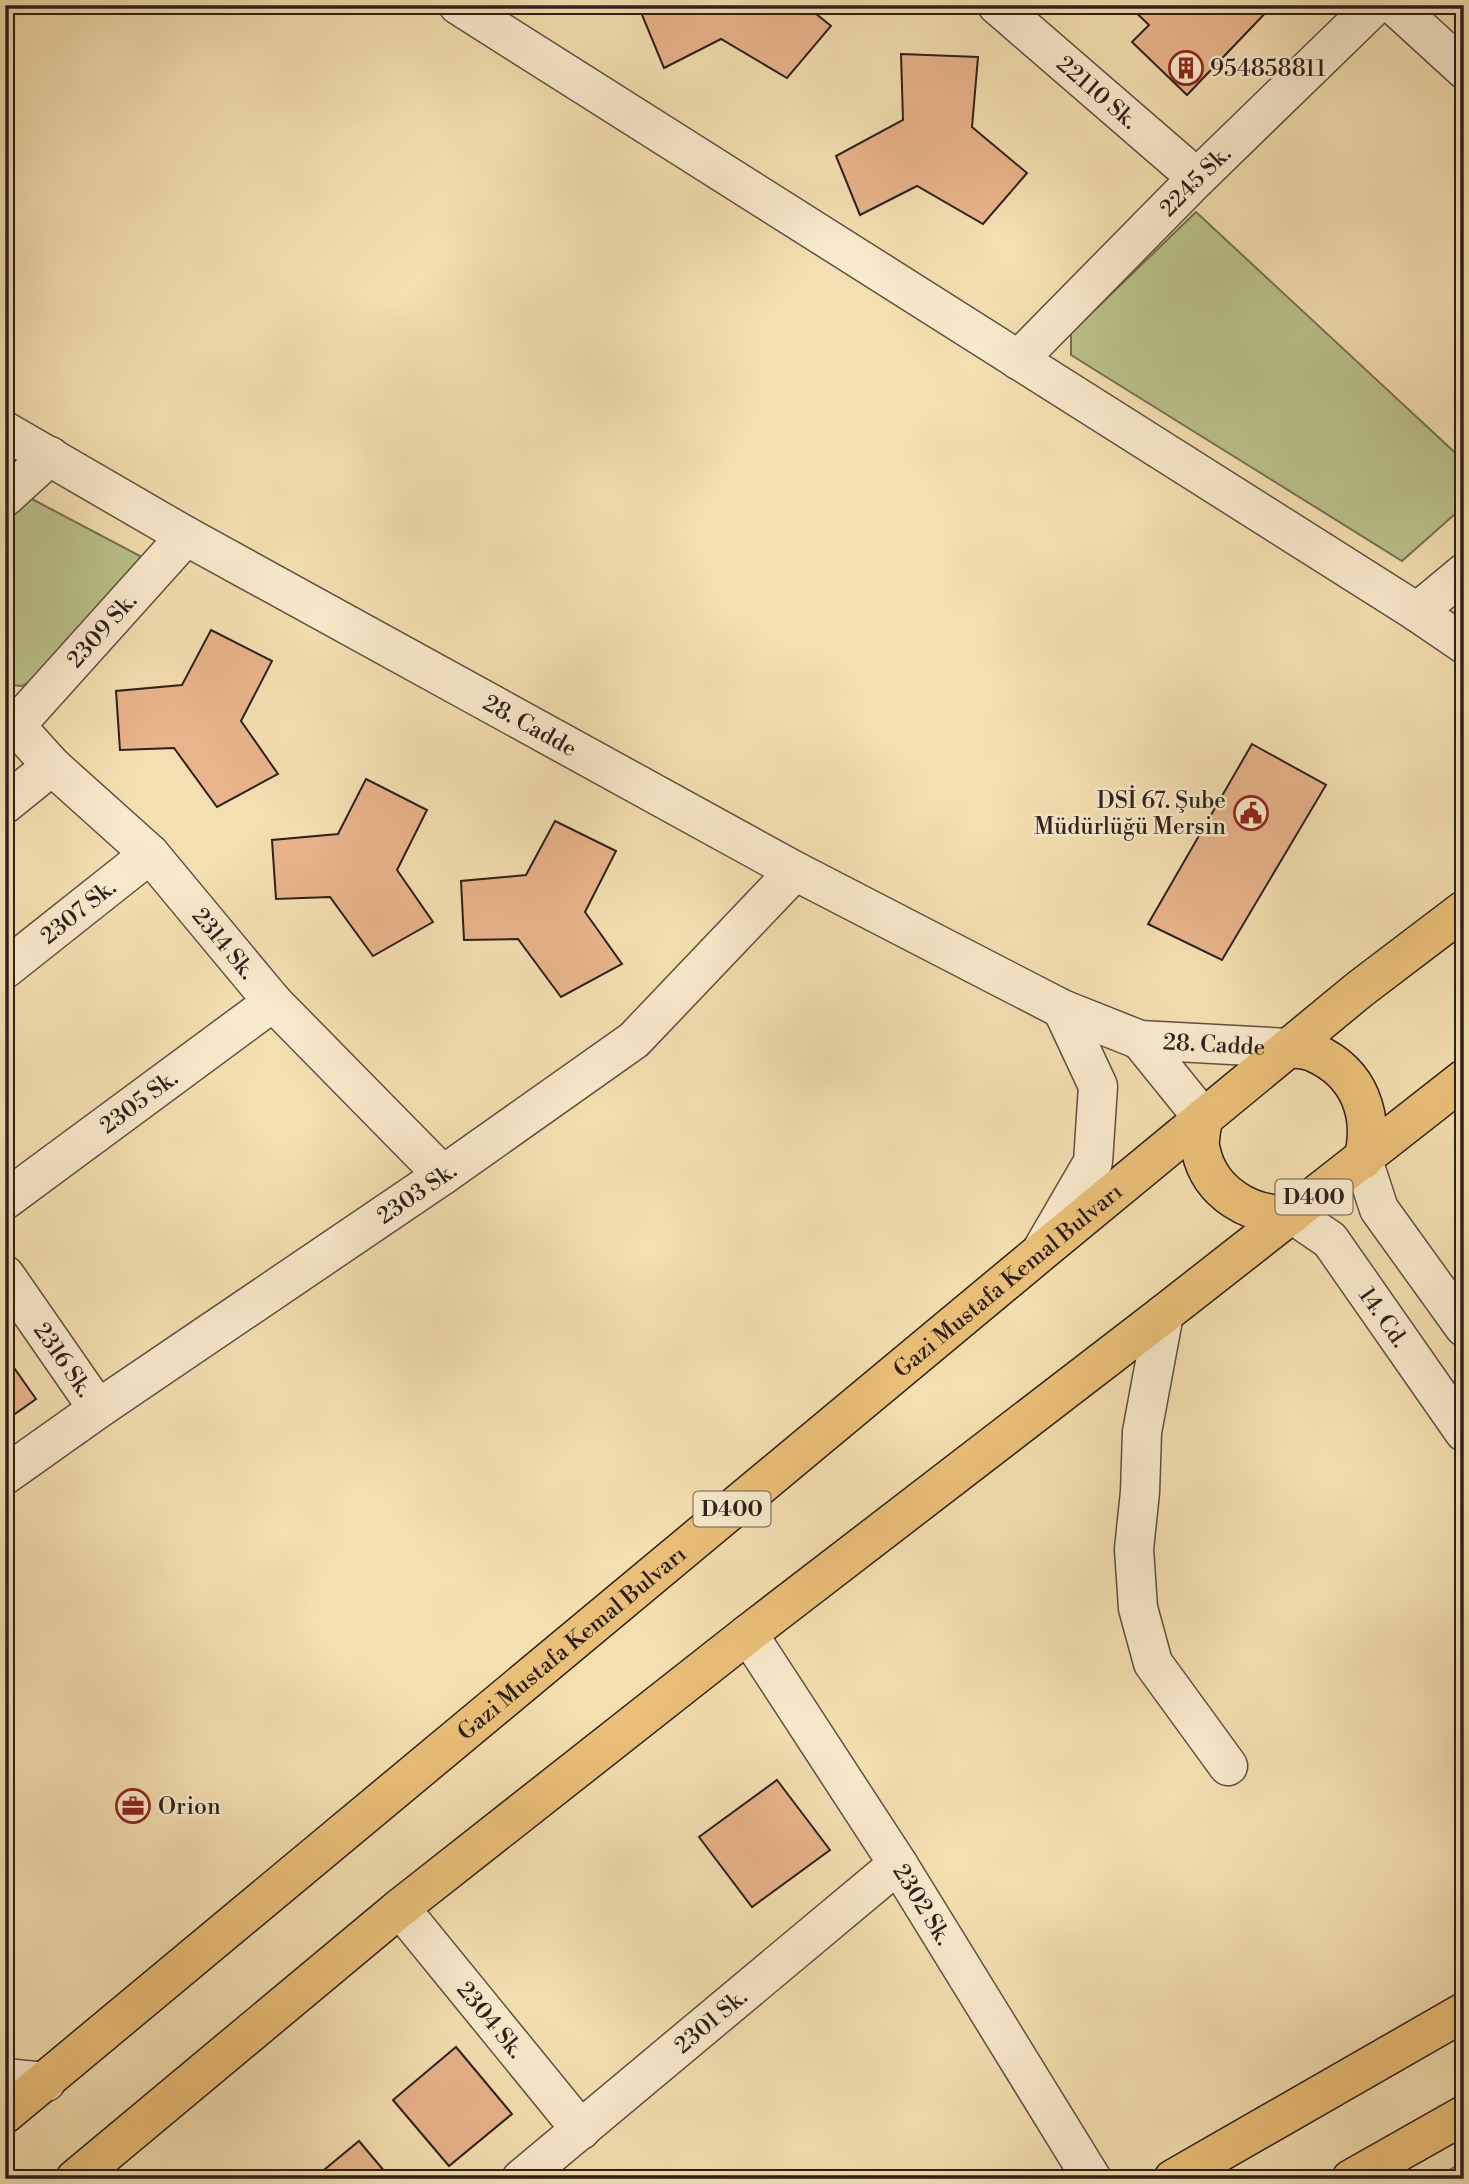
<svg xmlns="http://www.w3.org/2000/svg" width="1469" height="2184" viewBox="0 0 1469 2184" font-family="'Libre Bodoni',serif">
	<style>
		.green { fill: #bbc28b; stroke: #747154; stroke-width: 2 }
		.building { fill: #e9b48b; stroke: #2c201c; stroke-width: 2 }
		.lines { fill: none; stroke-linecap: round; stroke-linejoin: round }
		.minor-casing { stroke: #5e5041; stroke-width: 41 }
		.tertiary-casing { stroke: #5e5041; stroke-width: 41 }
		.primary-casing { stroke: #2c201c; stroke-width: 41 }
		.trunk-casing { stroke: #2c201c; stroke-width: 41 }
		.minor { stroke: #f8eacc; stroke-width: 38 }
		.tertiary { stroke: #f8eacc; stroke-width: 38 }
		.primary { stroke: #eac078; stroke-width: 38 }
		.trunk { stroke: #eac078; stroke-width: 38 }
		.labels { text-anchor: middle; stroke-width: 5; stroke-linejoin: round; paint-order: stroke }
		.shield { fill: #f8eacc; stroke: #695d51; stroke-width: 2 }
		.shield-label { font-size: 21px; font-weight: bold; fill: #2c201c }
		.poi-label { font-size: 23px; fill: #2c201c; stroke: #f8eacc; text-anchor: start }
		.street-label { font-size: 23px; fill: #2c201c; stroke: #f8eacc }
	</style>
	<rect width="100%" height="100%" fill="#f4dfb0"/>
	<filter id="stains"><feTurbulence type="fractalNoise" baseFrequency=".00286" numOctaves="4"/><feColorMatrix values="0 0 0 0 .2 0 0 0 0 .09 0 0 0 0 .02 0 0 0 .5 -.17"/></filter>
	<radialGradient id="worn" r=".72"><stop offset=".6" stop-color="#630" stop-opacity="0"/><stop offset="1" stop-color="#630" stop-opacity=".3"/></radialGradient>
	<!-- green -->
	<g class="green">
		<path d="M1196,212L1464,461V506L1402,561L1071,355V333Z"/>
		<path d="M30,498L140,556L137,569L32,681L22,686L8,685L5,682V521Z"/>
		<path d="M1464,2161V2179H1435Z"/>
	</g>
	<!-- building -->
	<g class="building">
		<path d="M649,5H805L831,26L787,78L721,39L664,68L640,10Z"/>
		<path d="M1128,5H1273L1187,95L1132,42L1149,25Z"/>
		<path d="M901,54L978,57L972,127L1027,173L983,224L917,186L860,215L836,156L903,120Z"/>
		<path d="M211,630L272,661L241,721L278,774L217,807L174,748L120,750L116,691L182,685Z"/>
		<path d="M1252,744L1326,785L1222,960L1148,924Z"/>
		<path d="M366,779L427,810L397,870L433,922L373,956L330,897L276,899L272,840L338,834Z"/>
		<path d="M555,821L616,851L585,912L622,964L561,997L518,939L464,940L461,881L526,875Z"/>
		<path d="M5,1355L36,1399L5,1421Z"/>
		<path d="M777,1780L830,1850L752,1907L699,1837Z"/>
		<path d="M456,2047L512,2114L449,2166L393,2100Z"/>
		<path d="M359,2141L391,2179H313Z"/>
	</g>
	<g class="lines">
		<!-- minor casing -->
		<g class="minor-casing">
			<g id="minor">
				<path d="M458,5L1417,612L1464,644"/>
				<path id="s1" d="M997,5L1197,178"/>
				<path d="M1394,5L1464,69"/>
				<path id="s2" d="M1018,360L1197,178L1375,5"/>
				<path d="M5,497L50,456"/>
				<path d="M1417,612L1464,573"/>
				<path id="s3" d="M5,714L52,766L150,854L273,1002L443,1175"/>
				<path id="s4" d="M16,725L186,536"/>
				<path d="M5,804L52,766"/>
				<path id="s5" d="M5,969L150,854"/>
				<path d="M1363,1160L1379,1209L1464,1327"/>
				<path id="s6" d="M5,1200L273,1002"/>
				<path id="s7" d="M1292,1214L1330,1240L1464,1432"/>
				<path id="s8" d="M5,1275L98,1409"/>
				<path d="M1164,1314L1142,1432L1140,1492L1134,1549L1138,1608L1153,1663L1228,1766"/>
				<path id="s9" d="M5,1475L98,1409L443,1175L634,1040L795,871"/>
				<path id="s10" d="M748,1634L898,1864L1092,2179"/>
				<path id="s11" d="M400,1908L581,2130"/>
				<path id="s12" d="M521,2179L898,1864"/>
			</g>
		</g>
		<!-- tertiary casing -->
		<g class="tertiary-casing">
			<g id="tertiary">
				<path id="s13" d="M5,431L186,536L795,871L1062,1009L1140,1040L1288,1048"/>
				<path d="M1140,1040L1203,1118"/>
				<path d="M1043,1248L1093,1162L1098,1086L1062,1009"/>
				<path d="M5,2078L46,2082"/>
			</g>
		</g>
		<!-- primary casing -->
		<g class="primary-casing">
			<g id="primary">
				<path d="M1173,2179L1464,2012"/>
				<path d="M1351,2179L1464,2115"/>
			</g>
		</g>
		<!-- trunk casing -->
		<g class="trunk-casing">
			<g id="trunk">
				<path d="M1288,1048C1297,1049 1307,1049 1315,1053C1359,1073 1375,1115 1363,1160"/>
				<path d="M1203,1118C1202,1128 1198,1142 1201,1151C1210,1193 1252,1218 1292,1214"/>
				<path id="s14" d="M5,2114L1041,1252L1360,989L1464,910"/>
				<path d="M75,2179L400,1908L748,1634L1164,1314L1464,1079"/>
			</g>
		</g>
		<!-- minor -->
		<use href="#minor" class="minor"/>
		<!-- tertiary -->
		<use href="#tertiary" class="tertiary"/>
		<!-- primary -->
		<use href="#primary" class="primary"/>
		<!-- trunk -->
		<use href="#trunk" class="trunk"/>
	</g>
	<!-- icons -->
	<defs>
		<g id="building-ring" transform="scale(1.75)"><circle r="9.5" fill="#f8eacc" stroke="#8f2418" stroke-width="1.5"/><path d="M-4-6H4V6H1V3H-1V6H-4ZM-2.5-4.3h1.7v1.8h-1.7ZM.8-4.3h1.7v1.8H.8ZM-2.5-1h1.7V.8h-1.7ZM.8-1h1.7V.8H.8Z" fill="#8f2418"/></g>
		<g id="civic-ring" transform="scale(1.75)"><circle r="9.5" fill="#f8eacc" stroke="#8f2418" stroke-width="1.5"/><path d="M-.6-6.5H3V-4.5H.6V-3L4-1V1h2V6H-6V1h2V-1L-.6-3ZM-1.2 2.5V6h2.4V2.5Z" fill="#8f2418"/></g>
		<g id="office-ring" transform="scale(1.75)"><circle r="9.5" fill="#f8eacc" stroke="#8f2418" stroke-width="1.5"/><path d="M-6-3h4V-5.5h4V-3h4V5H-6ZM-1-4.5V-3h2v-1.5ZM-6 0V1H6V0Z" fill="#8f2418"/></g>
	</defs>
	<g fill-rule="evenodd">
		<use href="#building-ring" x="1186" y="68"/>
		<use href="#civic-ring" x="1251" y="813"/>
		<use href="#office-ring" x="133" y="1806"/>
	</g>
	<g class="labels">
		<!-- shield labels -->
		<g class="shield">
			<rect x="1275.5" y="1179.5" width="77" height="35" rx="5"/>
			<rect x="693.5" y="1491.5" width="77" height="35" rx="5"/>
		</g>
		<g class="shield-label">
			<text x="1314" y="1204">D400</text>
			<text x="732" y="1516">D400</text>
		</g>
		<!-- poi labels -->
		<g class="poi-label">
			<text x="1210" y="76">954858811</text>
			<text x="1226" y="808" text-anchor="end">DSİ 67. Şube<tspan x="1226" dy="26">Müdürlüğü Mersin</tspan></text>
			<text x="158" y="1814">Orion</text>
		</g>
		<!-- street labels -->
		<g class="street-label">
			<text dy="8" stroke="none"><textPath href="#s1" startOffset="133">22110 Sk.</textPath></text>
			<text dy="8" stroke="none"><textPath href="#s2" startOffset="252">2245 Sk.</textPath></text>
			<text dy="8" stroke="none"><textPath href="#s4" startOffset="128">2309 Sk.</textPath></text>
			<text dy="8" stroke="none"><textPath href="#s13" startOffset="602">28. Cadde</textPath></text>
			<text dy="8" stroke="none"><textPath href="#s5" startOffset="93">2307 Sk.</textPath></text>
			<text dy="8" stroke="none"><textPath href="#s3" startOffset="318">2314 Sk.</textPath></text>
			<text dy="8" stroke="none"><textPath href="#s13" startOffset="1363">28. Cadde</textPath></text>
			<text dy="8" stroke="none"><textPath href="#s6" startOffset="166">2305 Sk.</textPath></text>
			<text dy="8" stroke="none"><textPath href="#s9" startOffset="499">2303 Sk.</textPath></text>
			<text dy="8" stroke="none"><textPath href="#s14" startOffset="1304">Gazi Mustafa Kemal Bulvarı</textPath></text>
			<text dy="8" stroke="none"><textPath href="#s7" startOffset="140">14. Cd.</textPath></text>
			<text dy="8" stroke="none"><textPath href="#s8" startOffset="103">2316 Sk.</textPath></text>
			<text dy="8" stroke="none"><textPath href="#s14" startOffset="737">Gazi Mustafa Kemal Bulvarı</textPath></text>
			<text dy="8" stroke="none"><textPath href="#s10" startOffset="322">2302 Sk.</textPath></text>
			<text dy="8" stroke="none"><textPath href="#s11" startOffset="144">2304 Sk.</textPath></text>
			<text dy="8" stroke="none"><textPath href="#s12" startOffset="247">2301 Sk.</textPath></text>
		</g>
	</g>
	<!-- margin -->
	<rect width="1469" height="2184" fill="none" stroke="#f4dfb0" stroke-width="28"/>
	<rect x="7" y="7" width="1455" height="2170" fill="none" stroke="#2c201c" stroke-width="3.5"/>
	<rect x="14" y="14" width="1441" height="2156" fill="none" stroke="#2c201c" stroke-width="2"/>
	<rect width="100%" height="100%" filter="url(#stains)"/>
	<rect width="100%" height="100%" fill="url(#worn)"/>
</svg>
